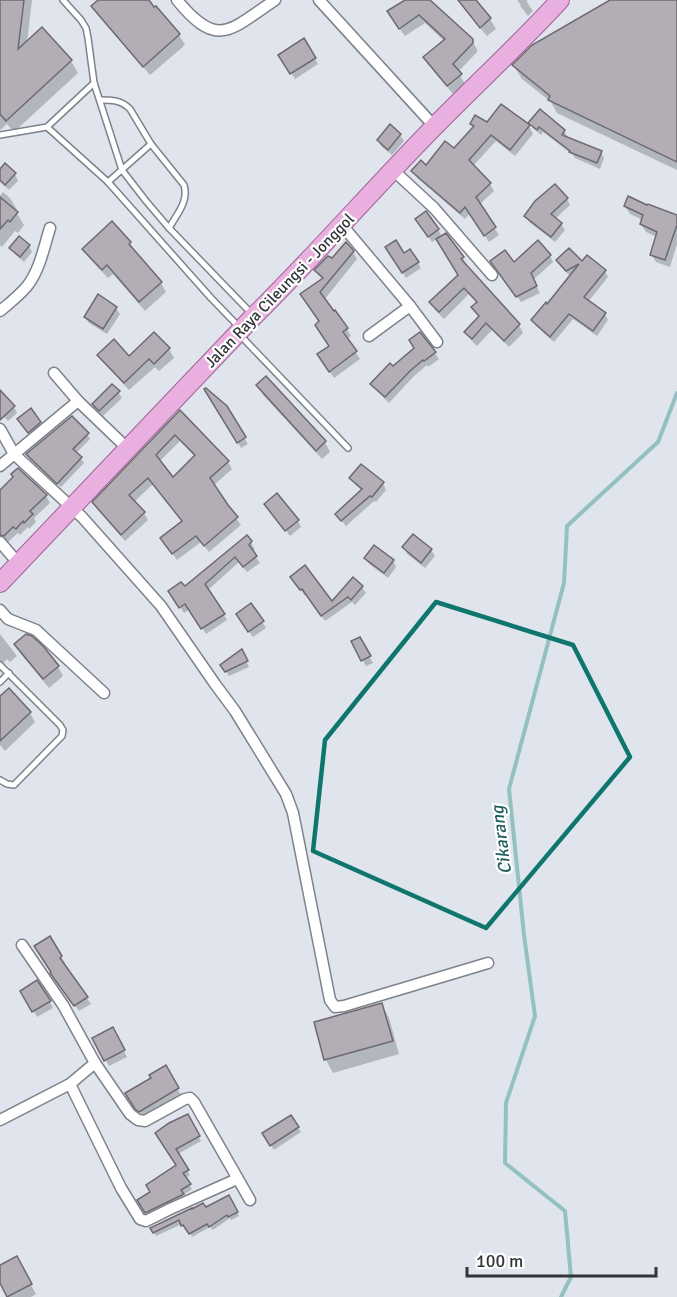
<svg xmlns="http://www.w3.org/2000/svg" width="677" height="1297" viewBox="0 0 677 1297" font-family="Signika,sans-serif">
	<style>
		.shadow { fill: #0003; fill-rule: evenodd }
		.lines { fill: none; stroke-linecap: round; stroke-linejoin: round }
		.stream { stroke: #93c1c2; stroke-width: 4 }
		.building { fill: #b3adb6; stroke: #6e6971; stroke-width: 1.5; fill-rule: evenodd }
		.lane-casing { stroke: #7e838b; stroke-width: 8 }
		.street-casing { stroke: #7e838b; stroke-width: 13 }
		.primary-casing { stroke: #a06297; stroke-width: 20 }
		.lane { stroke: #fff; stroke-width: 5 }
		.street { stroke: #fff; stroke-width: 10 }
		.primary { stroke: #e9afdf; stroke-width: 18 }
		.marked { fill: none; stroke: #0f766e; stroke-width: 4.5; stroke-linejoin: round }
		.labels { text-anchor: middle; stroke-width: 4.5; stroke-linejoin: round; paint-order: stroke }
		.street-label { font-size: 16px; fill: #333539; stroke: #fff }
		.water-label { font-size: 18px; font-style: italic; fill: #205e60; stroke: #fff }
	</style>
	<rect width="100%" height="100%" fill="#dfe4ed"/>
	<!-- shadow -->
	<g class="shadow">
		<path d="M0,0H32L27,43L42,29L71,61L78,73L14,132L7,124L0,130Z"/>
		<path d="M101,0H147L154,9L156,8L179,35L185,45L150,75L99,16L93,6Z"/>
		<path d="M407,0H429L471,40L477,49V52L458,72L465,84L453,94L430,66L425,57L444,41L425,23L405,36L394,21Z"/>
		<path d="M457,0H474L490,19L496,29L487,36Z"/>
		<path d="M517,0H527V2L533,11L528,16L522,8L520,6L521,5Z"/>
		<path d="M613,0H677V170L557,113L551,102L522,79L514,66Z"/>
		<path d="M303,40L318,64L295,79L280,55Z"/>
		<path d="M530,123L564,131L568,137L567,138L601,152L604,158L600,169L575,158L573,155L543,132L541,135L534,129Z"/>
		<path d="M471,124L529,126L533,134L515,156L496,141L473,166L490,184L494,191L479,205L499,235L489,242L470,213L465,219L417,178L413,171L426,167L454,150L474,128Z"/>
		<path d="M400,135L404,141L392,155L382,147L378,141Z"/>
		<path d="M0,171L15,174L18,181L9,190L0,182Z"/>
		<path d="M3,192L10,198L17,210L16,212L24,225L18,233L15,231L2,247L0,245V196Z"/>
		<path d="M567,199L570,205L555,219L561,224L565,230L555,242L529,222L526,216Z"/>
		<path d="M625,206L677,217V244L670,267L656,262L651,254L657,237L646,232L641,224L643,220L630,214Z"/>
		<path d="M421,226L438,229L442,237L463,258L467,265L465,266L519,325L523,333L509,347L492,330L477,346L471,340L466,333L480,318L473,308L477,303L469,294L444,319L435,310L431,302L460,276L437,239L432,242Z"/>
		<path d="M130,243L135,253L161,283L166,292L145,311L113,274L108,278L90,259L84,249Z"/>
		<path d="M29,246L32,252L24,262L15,254L11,248Z"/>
		<path d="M387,247L404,255L410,251L421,268L406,278Z"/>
		<path d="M353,252L357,259L324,300L347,329L351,336L347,339L360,359L334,378L323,362L330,346L321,322L307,301L323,280L316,271L332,261Z"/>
		<path d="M550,256L553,262L533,280L540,293L521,302L496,268Z"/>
		<path d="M558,261L582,263L605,271L608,277L588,302L605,314L608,320L597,336L573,319L554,342L536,326L532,320L547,307L571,277L561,267Z"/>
		<path d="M116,308L120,314L107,334L89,323L85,317Z"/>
		<path d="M420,334L439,359L428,367L427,365L413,377L389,403L376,390L372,384L416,349Z"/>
		<path d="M169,349L174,358L159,371L155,367L129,390L104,363L99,355L129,358Z"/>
		<path d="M258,385L325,442L330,452L322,459L263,395Z"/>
		<path d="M208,391L226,407L248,444L241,448Z"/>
		<path d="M118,392L122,398L103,416L97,410L94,404Z"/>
		<path d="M0,396L14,407L17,413L8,421L0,412Z"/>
		<path d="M180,412L228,462L232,469L213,486L241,525L209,552L201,542L177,560L166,545L183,522L153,484L134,502L144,513L148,520L125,541L98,510L94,502ZM180,441L195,457L173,479L159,462Z"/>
		<path d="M40,423L44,429L33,438L23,425Z"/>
		<path d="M87,434L90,439L76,453L81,458L84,463L61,487L30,460L27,455Z"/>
		<path d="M351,478L383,483L386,490L376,502L374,501L346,526L336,514L362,491L355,484Z"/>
		<path d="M0,492L46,496L50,503L34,518L36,522L29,529L28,527L20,535L18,533L8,542L4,541L0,543Z"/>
		<path d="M266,505L298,521L301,527L290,536Z"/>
		<path d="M413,536L431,550L435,556L425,568L407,554L404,547Z"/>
		<path d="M247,537L255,549L252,551L260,563L247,572L239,562L208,590L227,620L206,634L190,609L184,613L170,592L184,588Z"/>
		<path d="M366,558L393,561L396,567L388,578L369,564Z"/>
		<path d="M292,578L332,603L353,579L362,587L366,593L355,605L352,602L325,621L306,594L305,596Z"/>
		<path d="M241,621L262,622L266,628L253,637Z"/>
		<path d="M0,634L17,656L10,662L7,659L0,666Z"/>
		<path d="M359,639L373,663L366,666L353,642Z"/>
		<path d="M16,645L58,667L63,676L49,688L21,654Z"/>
		<path d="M241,651L249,667L229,676L222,665Z"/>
		<path d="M0,698L30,713L35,722L5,751L0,745Z"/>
		<path d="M49,938L65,963L63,964L91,1004L79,1011L56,979Z"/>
		<path d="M22,991L50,1002L53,1008L37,1017Z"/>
		<path d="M382,1005L389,1018L399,1054L333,1073L326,1060L316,1023Z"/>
		<path d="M112,1029L127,1057L109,1066L94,1039Z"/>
		<path d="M165,1067L181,1095L144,1117L130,1099Z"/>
		<path d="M187,1116L201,1141L178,1154L190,1175L185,1178L192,1189L183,1195L185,1200L149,1217L139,1200L152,1192L178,1166L170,1125Z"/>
		<path d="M291,1117L301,1132L274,1150L264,1133Z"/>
		<path d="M229,1197L239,1216L231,1220L230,1218L213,1230L210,1227L192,1237L187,1228L185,1229L182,1224L156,1236L152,1228L205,1209Z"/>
		<path d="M16,1258L36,1294L31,1297H9L0,1280V1267Z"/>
	</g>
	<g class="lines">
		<!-- stream -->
		<path class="stream" d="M561,1297L571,1277L565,1211L505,1163L506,1103L535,1016L524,935L509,789L564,583L567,526L658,442L677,393"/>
	</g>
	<!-- building -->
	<g class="building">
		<path d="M0,0H24L18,49L42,27L72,60L6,121L0,114Z"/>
		<path d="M98,0H149L154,7L156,6L180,34L143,67L91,6Z"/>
		<path d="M405,0H430L473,39V43L453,64L462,74L447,86L423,57L445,39L419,15L399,29L387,11Z"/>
		<path d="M458,0H476L491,18L480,28Z"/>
		<path d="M610,0H677V162L548,100L550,96L512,65L532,45Z"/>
		<path d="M304,38L316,58L290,74L278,55Z"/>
		<path d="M501,104L530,125L510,150L491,135L469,160L491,183L476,197L496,227L484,236L465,207L460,213L411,171L421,160L426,165L445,141L454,148L474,126L470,124L475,115L487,122Z"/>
		<path d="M540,109L565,130L562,135L602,151L597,163L569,152L570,151L539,127L537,130L528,123Z"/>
		<path d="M390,124L401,134L388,150L377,140Z"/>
		<path d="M5,163L16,173L5,185L0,180V169Z"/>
		<path d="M555,184L568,198L551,214L562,223L551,237L524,216L535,201Z"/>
		<path d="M628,196L647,205L648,204L677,215V225L665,260L650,255L657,232L640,224L643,215L624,206Z"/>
		<path d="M0,197L18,212L10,222L8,220L0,229Z"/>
		<path d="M426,211L439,229L428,237L415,219Z"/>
		<path d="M112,221L131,242L129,244L162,282L139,302L107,265L102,270L82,249Z"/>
		<path d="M446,233L464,257L461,259L520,324L504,341L486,323L472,339L464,332L479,316L471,307L477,302L464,288L439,312L429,302L458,275L436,239Z"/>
		<path d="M19,236L30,245L20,257L9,248Z"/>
		<path d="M396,240L404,253L410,249L419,262L402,273L385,247Z"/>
		<path d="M538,240L551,255L531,273L537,286L516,297L490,261L505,250L514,262Z"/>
		<path d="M346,242L354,251L320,292L334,311L335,310L348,328L343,332L357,351L329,372L317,354L329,346L315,325L319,321L300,294L323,278L314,270L328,256L332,258Z"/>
		<path d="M569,248L582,261L587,255L606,270L584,297L606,313L593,331L569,314L550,337L531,320L546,302L547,304L579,264L566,271L556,260Z"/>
		<path d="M98,294L117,307L103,329L84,317Z"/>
		<path d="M154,332L170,348L154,364L149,359L124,383L97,355L114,339L129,356Z"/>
		<path d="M420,332L436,352L424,361L423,360L410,371L385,397L370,384L390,363L393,366L414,348L409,340Z"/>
		<path d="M266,376L326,441L316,451L256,385Z"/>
		<path d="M112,384L120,391L99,411L92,404Z"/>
		<path d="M206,388L227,406L246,437L237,443L204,389Z"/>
		<path d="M0,390L15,406L0,420Z"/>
		<path d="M31,408L41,422L28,433L17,419Z"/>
		<path d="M180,410L229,461L210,478L228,505L238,517L204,546L196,536L172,554L160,538L182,521L148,478L129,495L145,512L121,535L92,502ZM175,435L195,455L173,477L156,455Z"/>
		<path d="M72,416L89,433L73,449L82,457L57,484L26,454Z"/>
		<path d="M361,464L384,482L372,497L370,496L341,521L335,514L362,489L349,478Z"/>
		<path d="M18,468L47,495L30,511L33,514L24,523L23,521L16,529L13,527L4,536L0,535V490L13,477L11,474Z"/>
		<path d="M277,493L299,520L285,531L264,504Z"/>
		<path d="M413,534L432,549L421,563L402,547Z"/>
		<path d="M247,535L252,541L249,545L257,556L243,567L235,557L205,584L225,614L201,629L185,604L179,608L168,591L181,582L185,586Z"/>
		<path d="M374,545L394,560L384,573L364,558Z"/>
		<path d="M305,565L332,601L353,577L363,586L351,600L348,597L321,616L302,589L300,590L290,577Z"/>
		<path d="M251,603L264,621L248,632L236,614Z"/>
		<path d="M26,634L32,636L44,647L59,666L43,679L14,644Z"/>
		<path d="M360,637L371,656L361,661L351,641Z"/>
		<path d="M242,649L248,661L225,672L220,665Z"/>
		<path d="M9,688L31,712L0,741V696Z"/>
		<path d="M50,936L62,956L60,958L88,997L74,1006L50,973L51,972L34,946Z"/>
		<path d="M37,980L51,1001L32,1012L20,991Z"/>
		<path d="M382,1003L393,1041L324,1060L314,1022Z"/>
		<path d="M113,1027L125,1050L104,1061L92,1038Z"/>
		<path d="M166,1065L179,1088L139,1112L135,1109L125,1093L151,1078L149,1075Z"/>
		<path d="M188,1114L200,1136L176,1149L189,1170L183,1173L191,1184L181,1190L184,1194L145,1213L137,1200L150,1192L146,1185L176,1165L155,1133L169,1123Z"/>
		<path d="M291,1115L299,1127L270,1146L262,1133Z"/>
		<path d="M229,1195L238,1212L228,1217L227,1215L209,1227L207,1224L189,1234L183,1225L181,1226L179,1220L153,1233L150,1228L192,1208V1209L203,1203L206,1207Z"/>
		<path d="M17,1256L32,1284L7,1297L0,1283V1265Z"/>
	</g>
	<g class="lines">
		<!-- lane casing -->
		<g class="lane-casing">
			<g id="lane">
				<path d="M63,0L81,20L86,28L88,38L94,83L122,170L146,201L169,228L251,313"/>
				<path d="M94,83L47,127L108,182L211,298L240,328"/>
				<path d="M100,100C112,100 121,100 130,109L151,144L184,185C189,201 177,214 169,228"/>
				<path d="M0,135L47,127"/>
				<path d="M108,182L151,144"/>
				<path d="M239,334L348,448"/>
				<path d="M0,665L60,725L63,730L62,736L14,785L7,784L0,780"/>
				<path d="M0,682L9,673"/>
			</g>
		</g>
		<!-- street casing -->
		<g class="street-casing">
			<g id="street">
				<path d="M177,0C218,50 230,30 275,0"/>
				<path d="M319,0L434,126"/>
				<path d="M393,170L434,208L492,275"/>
				<path d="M342,225L410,306L437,342"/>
				<path d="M0,311C10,303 20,295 28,285C40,269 44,247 50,228"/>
				<path d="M369,336L410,306"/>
				<path d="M54,373L78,401L128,449"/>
				<path d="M0,429L14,454L82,517L161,606L215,684L235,711L286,794L293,813L330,1000L335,1007L344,1006L488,963"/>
				<path d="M0,466L78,401"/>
				<path d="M0,542L18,563"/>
				<path d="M0,610L8,619L36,630L104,693"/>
				<path d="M95,1063L130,1114L138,1120L145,1121L185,1099L190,1098L194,1102L250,1200"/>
				<path d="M70,1084L121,1188L140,1219L146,1221L170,1209L237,1179"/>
				<path d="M0,1120L70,1084L95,1063L63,1005L22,945"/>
			</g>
		</g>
		<!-- primary casing -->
		<g class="primary-casing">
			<path id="primary" d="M0,583L254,316C316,255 373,189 434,127C476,84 520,44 560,0"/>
		</g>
		<!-- lane -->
		<use href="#lane" class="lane"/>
		<!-- street -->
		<use href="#street" class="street"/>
		<!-- primary -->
		<use href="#primary" class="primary"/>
	</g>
	<!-- marked area -->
	<path class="marked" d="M436,602L573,645L630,757L486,928L313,851L325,740Z"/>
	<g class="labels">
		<!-- street labels -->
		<g class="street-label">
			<text transform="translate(279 290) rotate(-46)" y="6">Jalan Raya Cileungsi - Jonggol</text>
		</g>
		<!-- water labels -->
		<g class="water-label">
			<text transform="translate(501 840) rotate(-97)" y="6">Cikarang</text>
		</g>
	</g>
	<!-- scale -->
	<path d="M467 1267v9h189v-9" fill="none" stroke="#333539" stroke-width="3"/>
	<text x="476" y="1267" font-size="18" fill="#333539" stroke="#ffffff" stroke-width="4.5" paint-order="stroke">100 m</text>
</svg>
